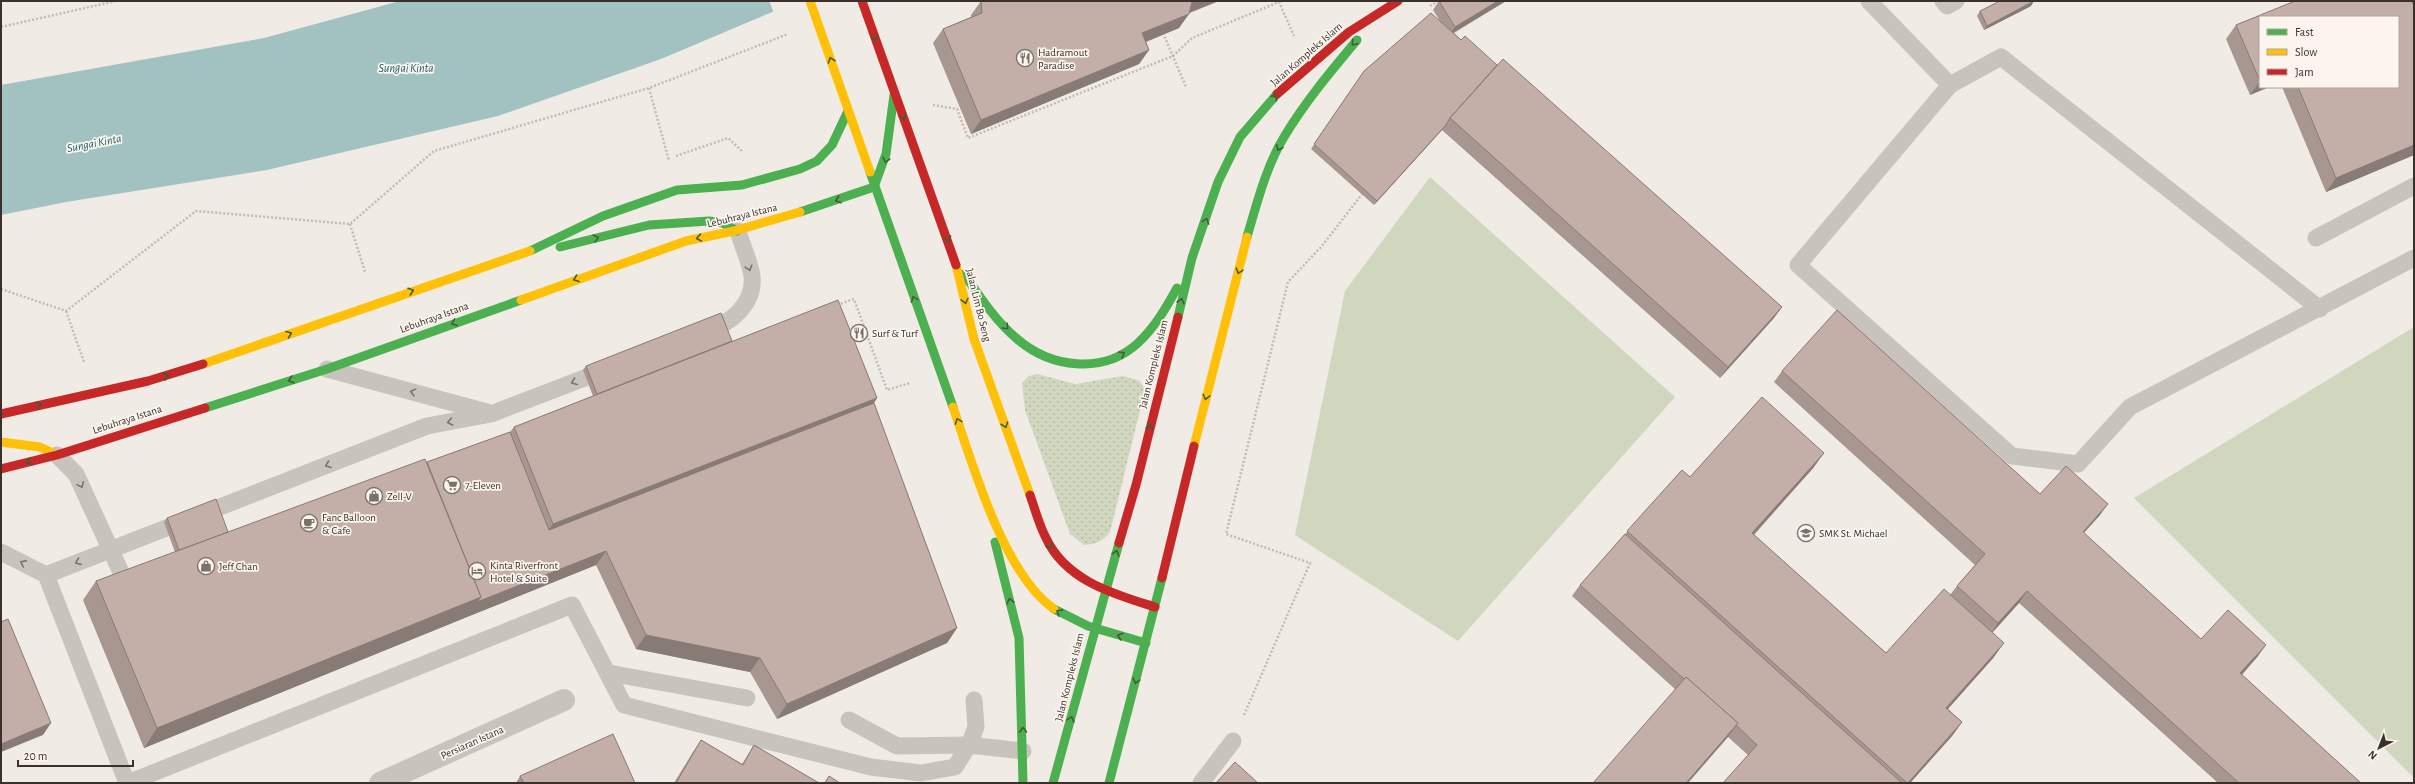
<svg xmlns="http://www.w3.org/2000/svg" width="2415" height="784" viewBox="0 0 2415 784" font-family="'Alegreya Sans',sans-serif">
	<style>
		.grass { fill: url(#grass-dots) }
		.park { fill: #d1d6bf }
		.water { fill: #a1c2c1 }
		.pier { fill: #f0ebe5 }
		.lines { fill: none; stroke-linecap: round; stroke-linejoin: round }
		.path { stroke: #c2bbb6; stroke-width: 2.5; stroke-dasharray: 2 2; stroke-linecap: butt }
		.lane { stroke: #c9c3be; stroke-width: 17 }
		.street { stroke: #c9c3be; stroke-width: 22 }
		.fast { stroke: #4caf50; stroke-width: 9 }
		.slow { stroke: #ffc107; stroke-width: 9 }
		.jam { stroke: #c62828; stroke-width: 9 }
		.wall { fill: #a89690 }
		.shaded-wall { fill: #887a75 }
		.building { fill: #c3afa7; stroke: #887a75 }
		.oneway { stroke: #415c38 }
		.oneway2 { stroke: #7b726d }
		.labels { text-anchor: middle; stroke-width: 3.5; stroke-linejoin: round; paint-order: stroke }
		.poi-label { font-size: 11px; fill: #3b302b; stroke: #fbf5ee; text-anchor: start }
		.street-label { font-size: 11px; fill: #3b302b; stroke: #fbf5ee }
		.water-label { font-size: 12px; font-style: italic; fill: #1f5a5e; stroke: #fbf5ee }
	</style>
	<defs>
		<pattern id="grass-dots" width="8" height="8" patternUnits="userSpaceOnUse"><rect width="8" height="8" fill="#d1d6bf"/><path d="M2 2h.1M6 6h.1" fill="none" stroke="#b4b8a4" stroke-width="1.8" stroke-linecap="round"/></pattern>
	</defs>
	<rect width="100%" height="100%" fill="#f0ebe5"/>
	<!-- grass -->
	<path class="grass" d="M1037,374L1075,384L1123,376L1140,381L1145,390L1110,532C1102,542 1096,544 1084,545L1070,534L1025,410L1022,383L1029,376Z"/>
	<!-- park -->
	<g class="park">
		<path d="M1430,177L1675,397L1458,641L1295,535L1345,291Z"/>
		<path d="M2414,327V778L2134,498Z"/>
	</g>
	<!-- water -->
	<path class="water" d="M400,1H798L661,59L498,116L267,170L66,202L1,215V85L264,38Z"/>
	<!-- pier -->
	<path class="pier" d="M769,1H800L774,13Z"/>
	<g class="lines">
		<!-- path -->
		<g class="path">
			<path d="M1430,6L1439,1"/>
			<path d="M1,27L116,1"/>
			<path d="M1163,33L1186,87"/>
			<path d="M649,88L669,161"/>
			<path d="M933,105L957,109L968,138L1173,56L1192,38L1279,2L1294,36"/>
			<path d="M676,156L728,138L743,152"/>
			<path d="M350,224L365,272"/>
			<path d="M1,289L66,311L196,211L350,224L434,151L649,88L788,34"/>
			<path d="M837,305L854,299L887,390L910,383"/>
			<path d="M66,311L84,362"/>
			<path d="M1244,715L1310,563L1226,534L1288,282L1321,247L1363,193"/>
		</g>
		<!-- lane -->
		<g class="lane">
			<path d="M1869,1L1950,85"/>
			<path d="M1943,1L1947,6L1956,1"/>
			<path d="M2316,238L2414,186"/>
			<path d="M2320,309L2001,57L1950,85L1798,265L2012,456L2078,464L2130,407L2414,258"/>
			<path d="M706,332C729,324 755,305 752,276C750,262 742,245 738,231"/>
			<path d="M327,369L487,412"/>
			<path d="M57,455L76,474L124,579"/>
			<path d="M1,552L46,575L127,783"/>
			<path d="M46,575L427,426L491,414L608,369"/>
			<path d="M609,673L747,698"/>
			<path d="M849,720L897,746L969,745L1023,751"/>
			<path d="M128,783L572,605L624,705L871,767L921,773L955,767L969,745L976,727L974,700"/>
			<path d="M1201,783L1233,741"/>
		</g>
		<!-- street -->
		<path class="street" d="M380,783L564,700"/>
		<!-- fast -->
		<g class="fast">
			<path d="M870,172L953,407"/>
			<path d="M874,187L886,154L894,95"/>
			<path d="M800,212L874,187"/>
			<path d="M1247,237C1257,203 1266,167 1284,137C1305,102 1331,71 1357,40"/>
			<path d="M560,247L649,225L709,221L723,223L737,231"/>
			<path d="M530,251L603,216L677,190L742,185L800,169L817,161L832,145L848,111"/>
			<path d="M964,274C980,297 995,320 1016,338C1050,368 1103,375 1138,343C1155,327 1166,308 1177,288"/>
			<path d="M1178,317L1192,258L1218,182L1240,137L1277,94"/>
			<path d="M205,408L327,369L521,300"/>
			<path d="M995,542L1019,638L1023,783"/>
			<path d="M1054,609L1088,626L1146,643"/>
			<path d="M1053,783L1119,543"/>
			<path d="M1109,783L1162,578"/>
		</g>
		<!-- slow -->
		<g class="slow">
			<path d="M810,1L870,172"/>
			<path d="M956,265L974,339L1030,495"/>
			<path d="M521,300L686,241L734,231L800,212"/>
			<path d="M203,364L530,251"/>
			<path d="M953,407C973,465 1003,573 1054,609"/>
			<path d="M1,442L40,447L57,455"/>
			<path d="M1194,446L1247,237"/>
		</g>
		<!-- jam -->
		<g class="jam">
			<path d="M862,1L956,265"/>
			<path d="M1277,94L1349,32L1398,1"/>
			<path d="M1,414L148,381L203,364"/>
			<path d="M1,469L57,455L205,408"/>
			<path d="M1030,495C1035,509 1039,525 1046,538C1066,581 1114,594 1155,607"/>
			<path d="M1119,543L1136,485L1178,317"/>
			<path d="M1162,578L1194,446"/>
		</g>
	</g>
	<!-- wall -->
	<g class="wall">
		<path d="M981,1L1189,13L1179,28L1146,42L1149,50L1139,64L971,134L933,43L943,29L971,17V15Z"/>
		<path d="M1439,1H1506L1454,33L1461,40L1497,65L1782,307L1773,319L1720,378L1442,130L1374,205L1311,149L1364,71L1440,21L1433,10Z"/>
		<path d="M2295,1H2412L2414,6V155L2326,192L2282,87H2398V17H2260V87H2269L2250,95L2226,39L2236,25Z"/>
		<path d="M2031,6L1984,30L1977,16L1980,11Z"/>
		<path d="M732,341L877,398L874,403L957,628L947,643L777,719L750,672L636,649L596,565L467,617L144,748L83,600L96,581L175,552L164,522L167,518L228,532L427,462L510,432L514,427L593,396L583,370L586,366Z"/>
		<path d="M1782,371L2040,494L2100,515L2084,533L2201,639L2258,656L2242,675L2361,783H2218L2019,603L1992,633L1994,657L1948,709L1962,722L1952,736L1910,783H1723L1748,755L1572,596L1580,585L1682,470L1690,477L1814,467L1754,535L1886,653L1950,595L1957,586L1975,565L1774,382Z"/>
		<path d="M701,740L742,764L754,745L819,783H674L693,752Z"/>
		<path d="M520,776L635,783H516Z"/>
	</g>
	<!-- shaded-wall -->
	<g class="shaded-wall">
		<path d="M1195,1H1219L1182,16L1192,2Z"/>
		<path d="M1498,1H1506L1449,35L1455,27Z"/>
		<path d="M2034,1L2031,6L1984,30L1987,26Z"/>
		<path d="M1189,14L1179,28L1133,47L1142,33Z"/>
		<path d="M1149,50L1139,64L971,134L981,120Z"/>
		<path d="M2260,81V87H2269L2250,95Z"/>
		<path d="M1445,126L1442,130L1374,205L1377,201Z"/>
		<path d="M2414,145V155L2326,192L2336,178Z"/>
		<path d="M1782,307L1773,319L1720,378L1728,367Z"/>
		<path d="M877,398L864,417L539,544L553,524Z"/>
		<path d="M1824,453L1814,467L1742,547L1752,533Z"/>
		<path d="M2108,504L2100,515L2074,543L2083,532Z"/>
		<path d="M606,551L596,565L467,617L144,748L157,728L481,597Z"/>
		<path d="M2027,591L2019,603L1990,635L1998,623Z"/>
		<path d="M957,628L947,643L777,719L787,704Z"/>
		<path d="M646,635L760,658L750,672L636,649Z"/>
		<path d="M2004,643L1994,657L1936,722L1946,708Z"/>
		<path d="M2266,645L2258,656L2232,685L2240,673Z"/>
		<path d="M1962,722L1952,736L1910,783H1908Z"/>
		<path d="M51,723L43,735L1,752V744Z"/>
		<path d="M1738,723L1728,737L1688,783H1686Z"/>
	</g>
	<!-- building -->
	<g class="building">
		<path d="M981,1H1195L1192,2L1189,14L1142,33L1149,50L981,120L943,29L982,13Z"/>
		<path d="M1439,1H1498L1455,27Z"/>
		<path d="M2000,1H2034L1987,26L1980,11Z"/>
		<path d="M2295,1H2412L2414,6V145L2336,178L2298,87H2398V17H2260V81L2236,25Z"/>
		<path d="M1431,13L1461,40L1465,36L1497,65L1450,118L1445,126L1377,201L1314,144L1364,71Z"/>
		<path d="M1503,59L1782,307L1728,367L1450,118Z"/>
		<path d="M838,300L877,398L553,524L514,427Z"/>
		<path d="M1837,310L2040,494L2066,466L2108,504L2083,532L2201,639L2228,610L2266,645L2240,673L2361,783H2239L2027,591L1998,623L1957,586L1985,554L1782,371Z"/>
		<path d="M721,313L732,341L597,394L586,366Z"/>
		<path d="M1762,397L1824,453L1752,533L1886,653L1944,589L2004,643L1946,708L1962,722L1908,783H1907L1627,531L1682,470L1690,477Z"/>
		<path d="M874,403L957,628L787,704L760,658L646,635L606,551L477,602L481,597L427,462L510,432L549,530Z"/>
		<path d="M425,459L481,597L157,728L96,581Z"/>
		<path d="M216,499L228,532L179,550L167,518Z"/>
		<path d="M1625,534L1902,783H1723L1757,745L1736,725L1738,723L1686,677L1684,679L1580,585Z"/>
		<path d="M8,619L51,723L1,744V622Z"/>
		<path d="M1686,677L1738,723L1686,783H1593Z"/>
		<path d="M613,734L635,783H524L520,776Z"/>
		<path d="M701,740L743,765L754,745L819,783H676Z"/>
		<path d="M1235,762L1258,783H1216Z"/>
		<path d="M829,776L840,783H825Z"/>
	</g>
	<!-- one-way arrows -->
	<defs><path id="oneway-chevron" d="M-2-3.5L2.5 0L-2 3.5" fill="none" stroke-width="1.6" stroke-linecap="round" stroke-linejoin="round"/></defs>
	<g class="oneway">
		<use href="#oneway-chevron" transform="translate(875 38) rotate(71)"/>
		<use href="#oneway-chevron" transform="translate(1354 43) rotate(130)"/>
		<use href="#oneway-chevron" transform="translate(831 60) rotate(-109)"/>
		<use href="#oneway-chevron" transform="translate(1275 97) rotate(-49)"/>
		<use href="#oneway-chevron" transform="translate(903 117) rotate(70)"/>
		<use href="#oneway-chevron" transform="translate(1279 148) rotate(114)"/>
		<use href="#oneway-chevron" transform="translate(886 160) rotate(104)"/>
		<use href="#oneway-chevron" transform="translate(838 200) rotate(161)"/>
		<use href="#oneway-chevron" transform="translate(1206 221) rotate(-70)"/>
		<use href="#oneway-chevron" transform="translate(596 238) rotate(-14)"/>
		<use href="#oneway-chevron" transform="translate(699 238) rotate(170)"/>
		<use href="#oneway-chevron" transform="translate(948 239) rotate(70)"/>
		<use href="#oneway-chevron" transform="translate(1239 271) rotate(107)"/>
		<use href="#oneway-chevron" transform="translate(576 279) rotate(160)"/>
		<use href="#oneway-chevron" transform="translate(411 291) rotate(-18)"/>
		<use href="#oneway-chevron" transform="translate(914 299) rotate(-110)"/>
		<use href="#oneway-chevron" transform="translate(965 301) rotate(77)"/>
		<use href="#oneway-chevron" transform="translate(1181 301) rotate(-76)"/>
		<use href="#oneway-chevron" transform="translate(454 323) rotate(160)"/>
		<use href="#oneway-chevron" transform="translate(1006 327) rotate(45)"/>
		<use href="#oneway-chevron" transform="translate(289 334) rotate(-21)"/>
		<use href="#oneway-chevron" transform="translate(1122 354) rotate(-30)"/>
		<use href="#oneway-chevron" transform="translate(166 376) rotate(-17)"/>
		<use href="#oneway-chevron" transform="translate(291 380) rotate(163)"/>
		<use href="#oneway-chevron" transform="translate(1206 397) rotate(104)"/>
		<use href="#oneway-chevron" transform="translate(39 405) rotate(-13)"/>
		<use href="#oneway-chevron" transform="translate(958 421) rotate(-110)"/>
		<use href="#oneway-chevron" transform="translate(1005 425) rotate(71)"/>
		<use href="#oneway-chevron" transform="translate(1150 427) rotate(-76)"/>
		<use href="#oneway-chevron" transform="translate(29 462) rotate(164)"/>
		<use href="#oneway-chevron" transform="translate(1050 546) rotate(59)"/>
		<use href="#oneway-chevron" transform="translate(1116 553) rotate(-74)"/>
		<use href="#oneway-chevron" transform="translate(1010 601) rotate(-104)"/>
		<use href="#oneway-chevron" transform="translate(1059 612) rotate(-148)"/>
		<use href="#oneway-chevron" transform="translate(1120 636) rotate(-163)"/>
		<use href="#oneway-chevron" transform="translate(1136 681) rotate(105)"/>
		<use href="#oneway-chevron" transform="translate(1071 719) rotate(-74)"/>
		<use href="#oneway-chevron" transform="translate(1023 730) rotate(-91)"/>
	</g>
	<g class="oneway2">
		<use href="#oneway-chevron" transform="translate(749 268) rotate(73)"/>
		<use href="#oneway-chevron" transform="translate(574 382) rotate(159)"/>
		<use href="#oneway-chevron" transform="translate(413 392) rotate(-165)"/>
		<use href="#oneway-chevron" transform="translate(450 422) rotate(169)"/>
		<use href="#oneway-chevron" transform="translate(328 465) rotate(159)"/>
		<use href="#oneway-chevron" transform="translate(81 485) rotate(66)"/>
		<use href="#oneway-chevron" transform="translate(78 562) rotate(159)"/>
		<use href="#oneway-chevron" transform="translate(23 563) rotate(-154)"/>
	</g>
	<!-- icons -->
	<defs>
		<g id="restaurant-ring" transform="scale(0.9)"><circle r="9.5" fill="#fbf5ee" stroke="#7a716c" stroke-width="1.5"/><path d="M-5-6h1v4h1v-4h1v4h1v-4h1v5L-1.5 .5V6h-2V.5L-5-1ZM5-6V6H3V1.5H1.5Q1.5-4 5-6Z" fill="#7a716c"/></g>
		<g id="supermarket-ring" transform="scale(0.9)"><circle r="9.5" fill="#fbf5ee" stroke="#7a716c" stroke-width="1.5"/><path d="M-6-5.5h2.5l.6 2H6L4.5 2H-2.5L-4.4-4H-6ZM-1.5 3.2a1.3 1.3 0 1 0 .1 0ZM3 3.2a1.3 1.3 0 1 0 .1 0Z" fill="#7a716c"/></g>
		<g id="shop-ring" transform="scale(0.9)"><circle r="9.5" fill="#fbf5ee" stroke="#7a716c" stroke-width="1.5"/><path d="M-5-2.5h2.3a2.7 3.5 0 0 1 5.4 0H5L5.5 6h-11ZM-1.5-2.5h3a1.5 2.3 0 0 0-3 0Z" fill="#7a716c"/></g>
		<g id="cafe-ring" transform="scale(0.9)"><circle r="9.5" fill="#fbf5ee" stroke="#7a716c" stroke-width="1.5"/><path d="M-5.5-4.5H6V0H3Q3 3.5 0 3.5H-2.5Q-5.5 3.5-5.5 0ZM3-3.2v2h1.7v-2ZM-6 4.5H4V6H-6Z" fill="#7a716c"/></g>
		<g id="school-ring" transform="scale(0.9)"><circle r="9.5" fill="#fbf5ee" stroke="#7a716c" stroke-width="1.5"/><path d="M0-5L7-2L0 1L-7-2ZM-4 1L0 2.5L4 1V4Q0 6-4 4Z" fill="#7a716c"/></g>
		<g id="hotel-ring" transform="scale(0.9)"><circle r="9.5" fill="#fbf5ee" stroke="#7a716c" stroke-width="1.5"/><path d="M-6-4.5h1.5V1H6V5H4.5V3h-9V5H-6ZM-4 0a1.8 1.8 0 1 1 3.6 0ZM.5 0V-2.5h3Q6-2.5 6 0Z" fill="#7a716c"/></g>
	</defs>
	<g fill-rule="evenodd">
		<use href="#restaurant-ring" x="1025" y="58"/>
		<use href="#restaurant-ring" x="859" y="333"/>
		<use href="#supermarket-ring" x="452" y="485"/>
		<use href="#shop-ring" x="374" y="496"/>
		<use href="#cafe-ring" x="309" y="523"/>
		<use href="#school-ring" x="1806" y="533"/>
		<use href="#shop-ring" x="206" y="566"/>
		<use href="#hotel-ring" x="477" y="571"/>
	</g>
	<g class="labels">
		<!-- poi labels -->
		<g class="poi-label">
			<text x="1038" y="56">Hadramout<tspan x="1038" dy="13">Paradise</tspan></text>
			<text x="872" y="337">Surf &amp; Turf</text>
			<text x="465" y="489">7-Eleven</text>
			<text x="387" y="500">Zell-V</text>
			<text x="322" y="521">Fanc Balloon<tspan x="322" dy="13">&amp; Cafe</tspan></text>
			<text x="1819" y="537">SMK St. Michael</text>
			<text x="490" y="569">Kinta Riverfront<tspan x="490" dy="13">Hotel &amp; Suite</tspan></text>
			<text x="219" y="570">Jeff Chan</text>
		</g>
		<!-- street labels -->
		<g class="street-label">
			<text transform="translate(1306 54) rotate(-41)" y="4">Jalan Kompleks Islam</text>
			<text transform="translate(742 215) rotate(-14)" y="4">Lebuhraya Istana</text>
			<text transform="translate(979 305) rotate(76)" y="4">Jalan Lim Bo Seng</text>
			<text transform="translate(434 317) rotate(-20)" y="4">Lebuhraya Istana</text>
			<text transform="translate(1153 364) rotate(-76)" y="4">Jalan Kompleks Islam</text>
			<text transform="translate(127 419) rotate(-18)" y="4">Lebuhraya Istana</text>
			<text transform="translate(1069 677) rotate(-76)" y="4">Jalan Kompleks Islam</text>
			<text transform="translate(472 742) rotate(-24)" y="4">Persiaran Istana</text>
		</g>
		<!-- water labels -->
		<g class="water-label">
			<text x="406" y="72">Sungai Kinta</text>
			<text transform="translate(94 143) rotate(-11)" y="4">Sungai Kinta</text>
		</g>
	</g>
	<!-- border -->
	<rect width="2415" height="784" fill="none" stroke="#3b302b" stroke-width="4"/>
	<!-- legend -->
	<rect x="2259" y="16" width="140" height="72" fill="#fbf5ee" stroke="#aea6a0"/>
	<rect x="2267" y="29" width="20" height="6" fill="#4caf50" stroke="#aea6a0"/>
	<text x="2295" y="36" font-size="12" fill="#3b302b">Fast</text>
	<rect x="2267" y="49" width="20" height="6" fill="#ffc107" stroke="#aea6a0"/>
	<text x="2295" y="56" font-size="12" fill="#3b302b">Slow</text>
	<rect x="2267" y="69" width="20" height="6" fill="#c62828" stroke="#aea6a0"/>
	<text x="2295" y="76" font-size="12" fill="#3b302b">Jam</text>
	<!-- north arrow -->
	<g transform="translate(2379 748) rotate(222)" stroke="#fbf5ee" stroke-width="3" paint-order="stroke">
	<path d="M0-3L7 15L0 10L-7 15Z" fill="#3b302b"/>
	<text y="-6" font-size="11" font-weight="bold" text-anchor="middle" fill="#3b302b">N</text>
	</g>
	<!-- scale -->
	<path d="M18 760v6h115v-6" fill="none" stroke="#3b302b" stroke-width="2"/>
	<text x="24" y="760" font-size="12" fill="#3b302b" stroke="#fbf5ee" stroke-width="3" paint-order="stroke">20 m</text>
</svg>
